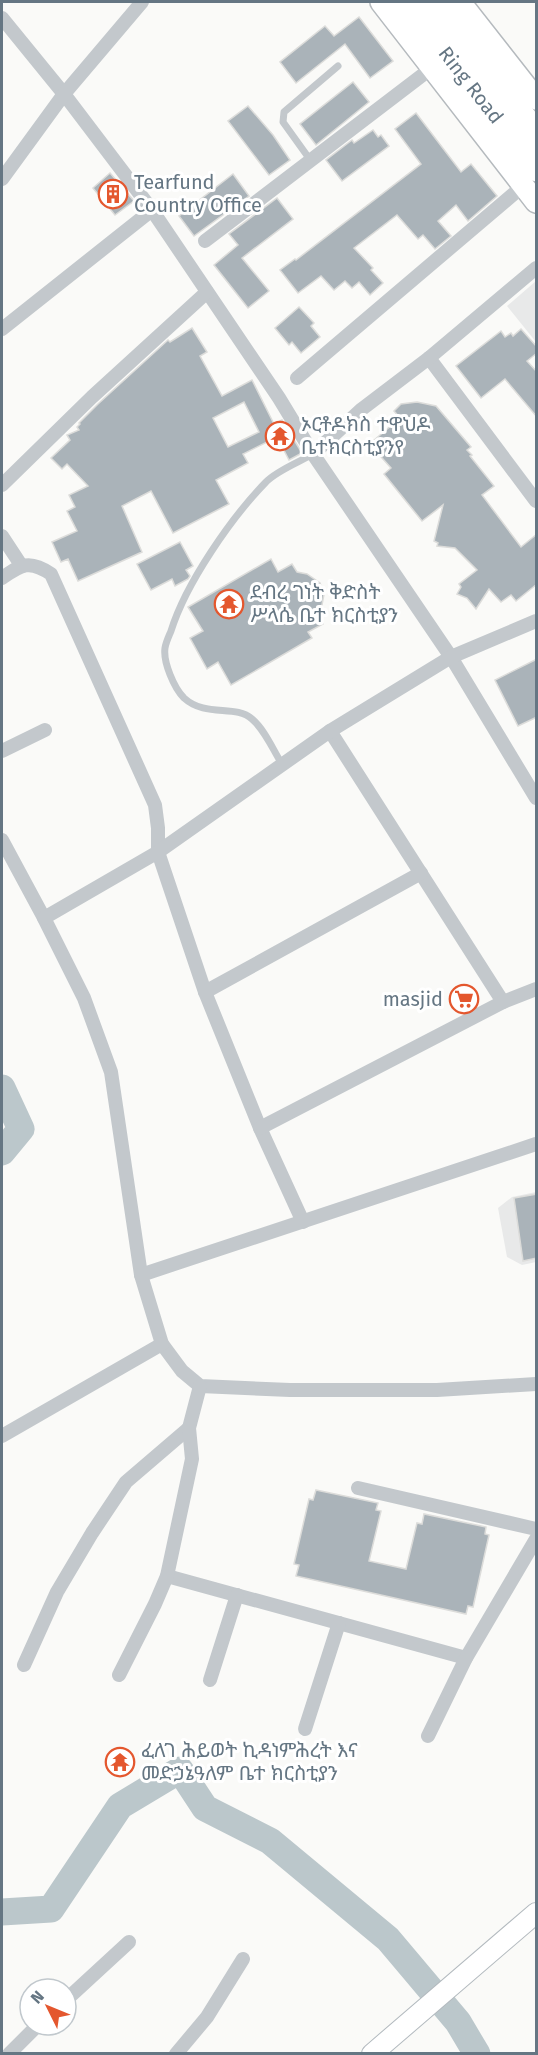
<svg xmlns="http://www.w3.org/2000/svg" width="538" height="2055" viewBox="0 0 538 2055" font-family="'Fira Sans','Noto Sans Ethiopic',sans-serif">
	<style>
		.built { fill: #e8e9e9 }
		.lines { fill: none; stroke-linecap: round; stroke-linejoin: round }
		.river { stroke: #bbc7cb; stroke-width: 27 }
		.building { fill: #aab3b9; stroke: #dcdcda; stroke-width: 1.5; fill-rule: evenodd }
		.secondary-casing { stroke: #b3babf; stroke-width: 22 }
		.primary-casing { stroke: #b5babe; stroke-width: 24 }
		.highway-casing { stroke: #b4b9bd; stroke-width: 28 }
		.lane { stroke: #c3c8cc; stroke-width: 7 }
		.street { stroke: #c3c8cc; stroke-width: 14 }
		.secondary { stroke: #fff; stroke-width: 20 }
		.primary { stroke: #fff; stroke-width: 21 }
		.highway { stroke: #fff; stroke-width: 26 }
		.labels { text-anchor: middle; stroke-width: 6; stroke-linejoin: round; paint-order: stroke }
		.street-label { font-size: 20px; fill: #657683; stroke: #fff }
		.poi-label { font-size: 20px; fill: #657683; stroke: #fff; text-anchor: start }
	</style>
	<rect width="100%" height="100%" fill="#fafaf8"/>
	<!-- built -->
	<g class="built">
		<path d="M536,281V342L507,306Z"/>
		<path d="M536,1192V1262L522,1265L507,1257L498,1208L512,1197Z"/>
	</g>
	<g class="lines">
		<!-- river -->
		<g class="river">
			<path d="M2,1088L21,1129L2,1152"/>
			<path d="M2,1912L51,1909L120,1806L180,1770L205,1808L270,1841L388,1939L458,2022L477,2054"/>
		</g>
	</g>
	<!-- building -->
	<g class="building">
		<path d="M359,17L393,61L370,78L345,44L296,83L280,62L325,26L334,36Z"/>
		<path d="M353,82L369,102L316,145L300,124Z"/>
		<path d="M248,106L273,135L290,160L269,175L228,121Z"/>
		<path d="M416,113L461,172L471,164L497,196L468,221L456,205L438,221L451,236L435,249L423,235L418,239L397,215L354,248L373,268L371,270L383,283L370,295L359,282L352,288L345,281L334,290L321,276L298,293L280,270L295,259L296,260L421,164L395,129Z"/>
		<path d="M373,130L378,137L381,135L389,146L342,181L326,160L352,140L354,143Z"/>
		<path d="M110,173L134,201L115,215L93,188Z"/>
		<path d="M233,174L249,196L194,236L179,216Z"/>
		<path d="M277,198L293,219L242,258L269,291L248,308L214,265L238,245L229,234Z"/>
		<path d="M299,307L314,323L311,326L320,337L301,353L292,342L289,345L275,328Z"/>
		<path d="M192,328L207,352L200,356L222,396L252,380L274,424L282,420L302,453L289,460L277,437L243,454L248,463L216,480L229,504L173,533L151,491L122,506L142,552L78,581L68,559L61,562L52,542L77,531L67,511L75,507L69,495L88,486L67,464L62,469L51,458L70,440L67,435L79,430L77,427L80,424L79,423L98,404L168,340L170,342ZM244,402L259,432L228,447L213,418Z"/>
		<path d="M521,329L537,347V353L527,361L537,372V417L505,379L481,398L456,366L501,331L505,337L511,333L513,336Z"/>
		<path d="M417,402L436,406L471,447L467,450L472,455L470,456L494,486L482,495L521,547L537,534V584L516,601L511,595L501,602L489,589L476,609L467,598L457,594L461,587L459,584L477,570L455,548L437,546L438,543L434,541L443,505L422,521L384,474L391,468L374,449L373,441L400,418L394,411L401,404Z"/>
		<path d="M180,542L193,566L186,570L190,576L188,579L175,586L172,579L151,590L137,564Z"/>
		<path d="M271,559L278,572L292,564L297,572L307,574L320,583L324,594L322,605L317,613L323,624L308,632L312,638L231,685L218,662L207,669L190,638L203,631L188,607Z"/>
		<path d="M537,659V717L518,726L495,680Z"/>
		<path d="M537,1194V1258L523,1261L514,1198Z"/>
		<path d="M316,1490L378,1503L376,1510L381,1511L369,1561L406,1569L417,1523L422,1524L424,1514L486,1527L485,1534L489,1535L473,1607L468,1606L466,1614L296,1576L299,1565L294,1564L309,1499L313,1500Z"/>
	</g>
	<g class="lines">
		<!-- secondary casing -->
		<g class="secondary-casing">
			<path id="secondary" d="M372,2054L536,1913"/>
		</g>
		<!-- primary casing -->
		<g class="primary-casing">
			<g id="primary">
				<path d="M381,2L536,202"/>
				<path d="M460,2L536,99"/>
			</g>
		</g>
		<!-- highway casing -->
		<g class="highway-casing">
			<g id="highway">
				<path d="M406,2L466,81L536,168"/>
				<path d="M433,2L536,134"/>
			</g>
		</g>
		<!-- lane -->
		<g class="lane">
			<path d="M311,161L283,122L284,112L338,66"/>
			<path d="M282,764C273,750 265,730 252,719C235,704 206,718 184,698C174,688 163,662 165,648C166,642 169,636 171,631C186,583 231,518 266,482C276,471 299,462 313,454"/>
		</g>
		<!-- street -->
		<g class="street">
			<path d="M2,18L64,94L152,210L279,398L313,454L451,657L536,798"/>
			<path d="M2,179L64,94L142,2"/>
			<path d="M205,241L433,67"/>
			<path d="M2,329L152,210"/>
			<path d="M429,358L536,501"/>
			<path d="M297,378L523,186"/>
			<path d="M313,454L362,409L429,358L536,268"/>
			<path d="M2,485L92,397L207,292"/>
			<path d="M2,536L21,565"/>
			<path d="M2,578C21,565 29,559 51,574L155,805L158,828V852L205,992L260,1128L303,1222"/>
			<path d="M330,731L503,1002"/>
			<path d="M2,751L45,730"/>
			<path d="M2,840L44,918L84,998L111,1072L141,1275L162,1344L182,1371L200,1386L290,1390H437L536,1384"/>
			<path d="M44,918L158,852L330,731L451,657L536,621"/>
			<path d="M205,992L421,873"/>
			<path d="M260,1128L503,1002L536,989"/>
			<path d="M141,1275L536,1144"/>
			<path d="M2,1436L162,1344"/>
			<path d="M358,1488L536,1529"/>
			<path d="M167,1576L466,1658"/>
			<path d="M24,1665L57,1592L92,1533L126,1482L189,1428"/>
			<path d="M119,1675L155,1604L167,1576L192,1459L189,1428L200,1386"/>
			<path d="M210,1680L237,1595"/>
			<path d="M305,1729L339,1623"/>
			<path d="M428,1736L466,1658L536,1539"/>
			<path d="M66,2000L129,1942"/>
			<path d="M9,2054L38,2025"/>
			<path d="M176,2054L207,2017L243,1959"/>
		</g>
		<!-- secondary -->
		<use href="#secondary" class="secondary"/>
		<!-- primary -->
		<use href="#primary" class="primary"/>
		<!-- highway -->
		<use href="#highway" class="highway"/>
	</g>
	<!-- icons -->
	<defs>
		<g id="building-ring" transform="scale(1.5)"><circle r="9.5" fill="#fff" stroke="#e4572e" stroke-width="1.5"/><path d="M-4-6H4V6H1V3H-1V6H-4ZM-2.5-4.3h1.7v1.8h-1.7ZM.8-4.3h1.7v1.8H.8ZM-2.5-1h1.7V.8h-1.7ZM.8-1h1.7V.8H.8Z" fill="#e4572e"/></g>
		<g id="temple-ring" transform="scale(1.5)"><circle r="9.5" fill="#fff" stroke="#e4572e" stroke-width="1.5"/><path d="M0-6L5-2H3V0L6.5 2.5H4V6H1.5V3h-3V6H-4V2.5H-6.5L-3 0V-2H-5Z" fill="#e4572e"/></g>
		<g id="supermarket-ring" transform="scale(1.5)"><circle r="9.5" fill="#fff" stroke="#e4572e" stroke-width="1.5"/><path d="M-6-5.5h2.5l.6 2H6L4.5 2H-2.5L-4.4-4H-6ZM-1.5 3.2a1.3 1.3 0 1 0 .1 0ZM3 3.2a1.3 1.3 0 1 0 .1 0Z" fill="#e4572e"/></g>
	</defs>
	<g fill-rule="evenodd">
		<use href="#building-ring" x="113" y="194"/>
		<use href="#temple-ring" x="280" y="436"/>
		<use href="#temple-ring" x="229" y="604"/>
		<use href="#supermarket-ring" x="464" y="999"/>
		<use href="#temple-ring" x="120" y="1762"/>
	</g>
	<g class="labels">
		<!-- street labels -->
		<g class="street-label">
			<text transform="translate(471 85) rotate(52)" y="7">Ring Road</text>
		</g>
		<!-- poi labels -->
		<g class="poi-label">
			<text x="134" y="189">Tearfund<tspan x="134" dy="23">Country Office</tspan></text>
			<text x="301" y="431">ኦርቶዶክስ ተዋህዶ<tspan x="301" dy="23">ቤተክርስቲያንየ</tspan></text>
			<text x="250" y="599">ደብረ ገነት ቅድስት<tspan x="250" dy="23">ሥላሴ ቤተ ክርስቲያን</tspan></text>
			<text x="443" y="1006" text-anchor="end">masjid</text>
			<text x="141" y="1757">ፈለገ ሕይወት ኪዳነምሕረት እና<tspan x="141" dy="23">መድኃኔዓለም ቤተ ክርስቲያን</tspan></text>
		</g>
	</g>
	<!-- border -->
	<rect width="538" height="2055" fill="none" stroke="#657683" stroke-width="6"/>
	<!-- north arrow -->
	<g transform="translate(48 2007) rotate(313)"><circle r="28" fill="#ffffff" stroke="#c1c8cd" stroke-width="1.5"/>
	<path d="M0-4.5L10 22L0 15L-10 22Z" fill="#e4572e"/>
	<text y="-9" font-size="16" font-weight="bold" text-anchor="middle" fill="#657683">N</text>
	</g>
</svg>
